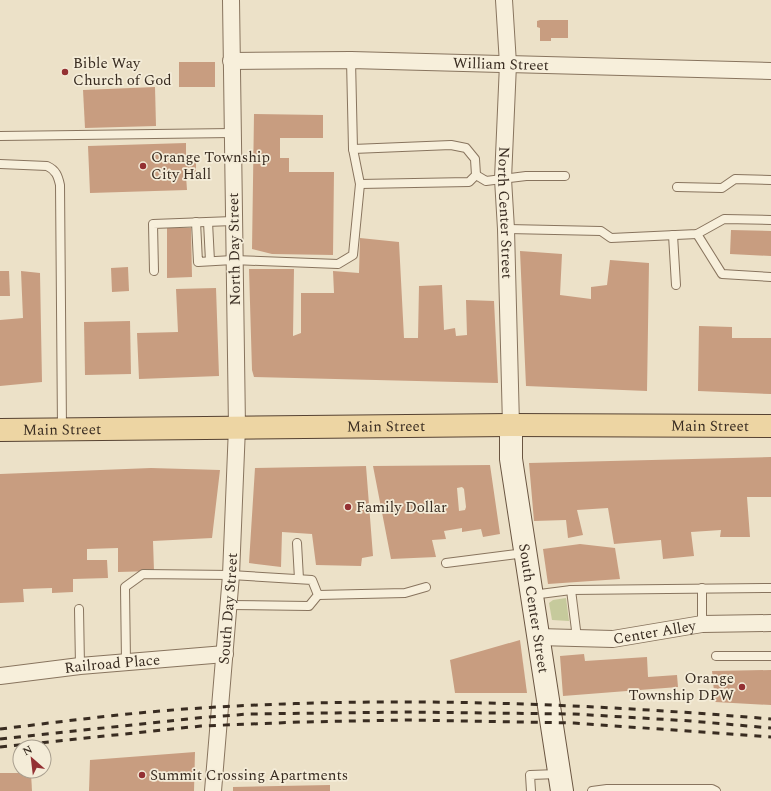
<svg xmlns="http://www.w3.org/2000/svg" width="771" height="791" viewBox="0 0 771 791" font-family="Spectral,serif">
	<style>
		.green { fill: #c6ca9c }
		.building { fill: #c89d80; fill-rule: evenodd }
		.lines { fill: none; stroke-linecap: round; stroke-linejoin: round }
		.lane-casing { stroke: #88745e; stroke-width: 10 }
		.street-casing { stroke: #88745e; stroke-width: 18 }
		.secondary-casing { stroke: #6a5541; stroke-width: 24 }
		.primary-casing { stroke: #564232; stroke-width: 24 }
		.lane { stroke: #f7efdb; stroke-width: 8 }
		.street { stroke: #f7efdb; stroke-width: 16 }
		.secondary { stroke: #f7efdb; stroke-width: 22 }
		.primary { stroke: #edd5a3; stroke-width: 22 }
		.rail { stroke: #392c21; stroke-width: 3; stroke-dasharray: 7 7; stroke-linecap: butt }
		.poi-dot { fill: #943133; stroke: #f4ecd8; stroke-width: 1.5 }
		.labels { text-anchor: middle; stroke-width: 3.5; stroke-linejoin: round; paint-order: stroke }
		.poi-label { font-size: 15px; fill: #392c21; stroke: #f4ecd8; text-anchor: start }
		.street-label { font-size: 15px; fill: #392c21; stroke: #f4ecd8 }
	</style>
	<rect width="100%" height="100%" fill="#ece1c8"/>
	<!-- green -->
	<path class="green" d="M566,598L569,621L552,620L549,603L553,600Z"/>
	<!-- building -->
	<g class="building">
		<path d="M540,20H568V38H551V41H540V28L537,27V21Z"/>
		<rect x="179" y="62" width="36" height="25"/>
		<path d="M155,87L156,126L85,128L83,90Z"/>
		<path d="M254,114L323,115V138H280V158H289V172H334L333,255L272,254L252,249Z"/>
		<path d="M186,143V155H196V176H186L187,190L90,193L88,146Z"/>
		<path d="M167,228H191L192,277L167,278Z"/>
		<path d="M731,230L771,231V256L730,254Z"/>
		<path d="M360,238L399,242L404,338H418L419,286L442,285L444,330L455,328L456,336L467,335L466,300L494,301L498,383L254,377L252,370L249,269H294L293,336L301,333V293H334L333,271L359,273Z"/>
		<path d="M520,251L562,254L560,295L591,299V287L607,285L610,260L649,263L647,391L526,386Z"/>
		<path d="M128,267L129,291L112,292L111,268Z"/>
		<path d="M0,271H9L10,296H0Z"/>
		<path d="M21,271L40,273L42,382L0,386V320L23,318Z"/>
		<path d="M216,288L219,376L139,379L137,333L178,332L176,289Z"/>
		<path d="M130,321L131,374L85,375L84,322Z"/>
		<path d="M699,326L732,327V338H771V394L698,391Z"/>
		<path d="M771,457V497H747L750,537H720L721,530L691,532L694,556L663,559L661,540L614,544L608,508L577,510L583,535L568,538L566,520L534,521L529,463Z"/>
		<path d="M490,465L500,534L483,537L481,529L462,532V528L444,531L446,539L432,540L436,557L391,559L373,466ZM462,487L464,489L466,507L465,510L459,511L457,488Z"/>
		<path d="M366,466L373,556L362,558L361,566L316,565L312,534L282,532L281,567L249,563L255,468Z"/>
		<path d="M151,468L220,470L212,538L153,541L154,571L118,572V548L87,549V560H107L108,578L73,579V592L52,593V588L23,589L24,602L0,603V474Z"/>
		<path d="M580,544L615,548L620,579L548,584L543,549Z"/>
		<path d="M520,640L527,693H455L450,660Z"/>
		<path d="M584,654L585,661L647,657L648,677L677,675L678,687L563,696L560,656Z"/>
		<path d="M771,670V705L715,702L712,671Z"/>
		<path d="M195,752L194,791H89L90,760Z"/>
		<path d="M0,773H31L32,791H0Z"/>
		<path d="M330,785V791H233V787Z"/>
	</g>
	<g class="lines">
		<!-- lane casing -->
		<g class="lane-casing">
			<g id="lane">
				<path d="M0,136L232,133"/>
				<path d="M353,149L451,145L466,148L475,159L476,175L469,182L360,184"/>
				<path d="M0,164L47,166C56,170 58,176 60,185L62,428"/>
				<path d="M476,175L486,181L526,176H565"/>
				<path d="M677,187L722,188L735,179L771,180"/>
				<path d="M196,222L198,262L233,260L338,264L353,255L360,184L353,149L351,60"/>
				<path d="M208,222L210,261"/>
				<path d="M506,229L601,231L611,238L697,234L724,219L771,220"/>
				<path d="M697,234L722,274L771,277"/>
				<path d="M673,235L676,285"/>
				<path d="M154,271L153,224L233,221"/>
				<path d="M297,543L299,579"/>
				<path d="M446,563L525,553"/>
				<path d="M702,588V624"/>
				<path d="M571,590L577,638"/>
				<path d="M318,595L405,593L426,587"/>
				<path d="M532,595L571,590L771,588"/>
				<path d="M79,609L80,666"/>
				<path d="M716,656H771"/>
				<path d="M126,662L125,587L143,574L231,575L312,580L318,595L309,606L229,605"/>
				<path d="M531,791L530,775L558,774"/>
				<path d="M592,791L607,789H712L716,791"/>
			</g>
		</g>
		<!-- street casing -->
		<g class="street-casing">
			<g id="street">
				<path id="s1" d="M504,0L508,64L503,179L506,229L511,425"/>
				<path id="s2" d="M231,61L351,60L771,71"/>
				<path id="s3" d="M538,637L613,639L702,624L771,623"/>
				<path id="s4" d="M0,676L80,666L225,654"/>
				<path id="s5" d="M213,791L231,575L237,427L231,0"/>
			</g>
		</g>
		<!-- secondary casing -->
		<g class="secondary-casing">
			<g id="secondary">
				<path id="s6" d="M511,425V459L562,791"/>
			</g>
		</g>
		<!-- primary casing -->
		<g class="primary-casing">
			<g id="primary">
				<path id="s7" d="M0,430L511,425L771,426"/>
			</g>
		</g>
		<!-- lane -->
		<use href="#lane" class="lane"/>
		<!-- street -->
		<use href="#street" class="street"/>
		<!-- secondary -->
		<use href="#secondary" class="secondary"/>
		<!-- primary -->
		<use href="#primary" class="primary"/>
		<!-- rail -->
		<g class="rail">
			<path d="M0,729C67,721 134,712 201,708C391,696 582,703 771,719"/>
			<path d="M0,739L197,718L248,714L408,712L574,714L691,721L771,728"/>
			<path d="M0,747L201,726L301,722L408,720L574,723L771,737"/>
		</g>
	</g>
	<!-- markers -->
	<g class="poi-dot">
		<circle cx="65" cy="72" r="4"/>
		<circle cx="143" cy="166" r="4"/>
		<circle cx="348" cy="507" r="4"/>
		<circle cx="742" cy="687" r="4"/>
		<circle cx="142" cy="775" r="4"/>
	</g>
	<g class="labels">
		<!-- poi labels -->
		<g class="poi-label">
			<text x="73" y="68">Bible Way<tspan x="73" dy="17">Church of God</tspan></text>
			<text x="151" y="162">Orange Township<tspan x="151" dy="17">City Hall</tspan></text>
			<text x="356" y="512">Family Dollar</text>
			<text x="734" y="683" text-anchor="end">Orange<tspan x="734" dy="17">Township DPW</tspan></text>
			<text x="150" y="780">Summit Crossing Apartments</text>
		</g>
		<!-- street labels -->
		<g class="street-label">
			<text dy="5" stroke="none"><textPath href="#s2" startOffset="270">William Street</textPath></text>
			<text dy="5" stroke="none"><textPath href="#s1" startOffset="213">North Center Street</textPath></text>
			<text transform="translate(234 249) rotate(-91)" y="5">North Day Street</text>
			<text dy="5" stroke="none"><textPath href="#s7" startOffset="710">Main Street</textPath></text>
			<text dy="5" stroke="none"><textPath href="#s7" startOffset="386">Main Street</textPath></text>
			<text dy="5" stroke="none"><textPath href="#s7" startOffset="62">Main Street</textPath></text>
			<text dy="5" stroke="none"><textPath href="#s6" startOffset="185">South Center Street</textPath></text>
			<text dy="5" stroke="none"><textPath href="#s5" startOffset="183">South Day Street</textPath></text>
			<text dy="5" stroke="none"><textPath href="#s3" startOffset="117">Center Alley</textPath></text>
			<text dy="5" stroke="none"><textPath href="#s4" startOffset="113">Railroad Place</textPath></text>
		</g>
	</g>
	<!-- north arrow -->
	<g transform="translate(32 759) rotate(332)"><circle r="19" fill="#f4ecd8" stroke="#a99f8f"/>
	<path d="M0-3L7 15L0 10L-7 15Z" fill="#943133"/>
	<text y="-6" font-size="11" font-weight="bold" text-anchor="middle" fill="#392c21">N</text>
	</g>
</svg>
